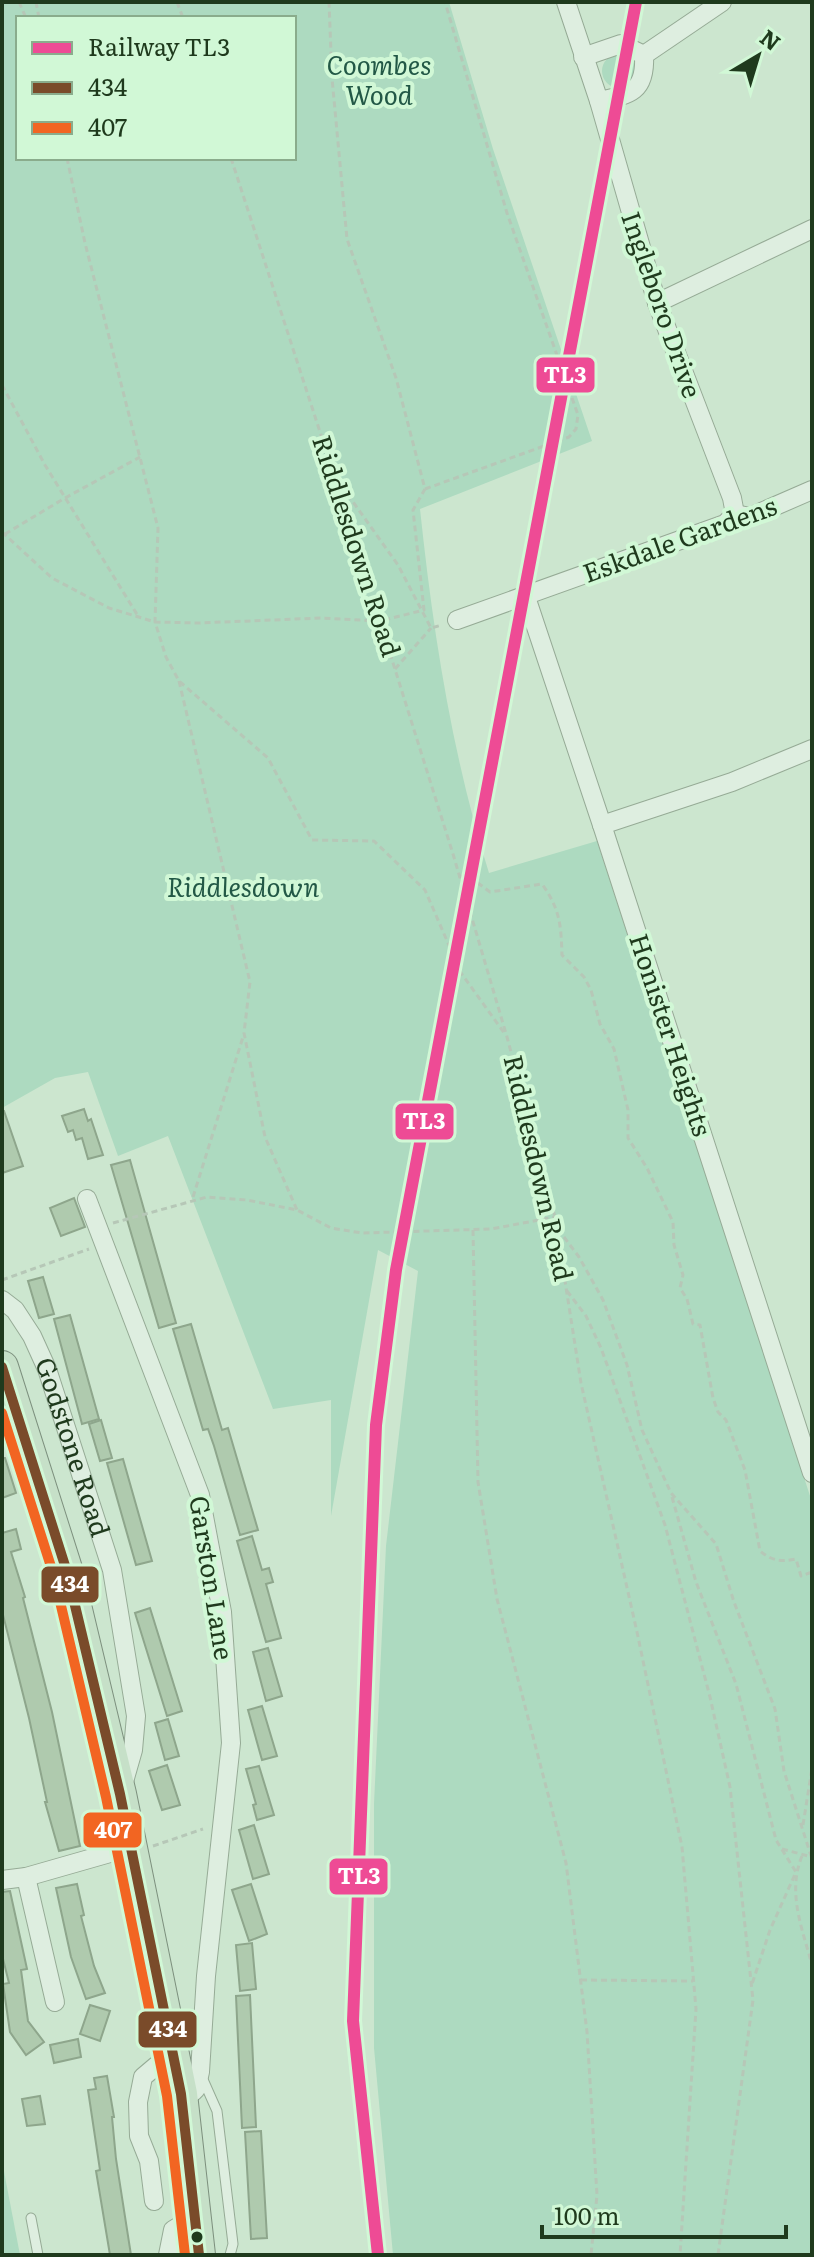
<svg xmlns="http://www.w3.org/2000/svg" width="814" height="2257" viewBox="0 0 814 2257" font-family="Literata,serif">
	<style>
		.green { fill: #addac0; fill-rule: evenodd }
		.building { fill: #afcaae; stroke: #8ea68c; stroke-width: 2 }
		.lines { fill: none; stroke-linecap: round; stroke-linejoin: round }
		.service-casing { stroke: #96ab96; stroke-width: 11 }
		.minor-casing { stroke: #96ab96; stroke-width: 20 }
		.trunk-casing { stroke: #7d907e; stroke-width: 34 }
		.path { stroke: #b6c7b7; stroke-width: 3; stroke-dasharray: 6 4; stroke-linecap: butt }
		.service { stroke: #deeee0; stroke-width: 9 }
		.minor { stroke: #deeee0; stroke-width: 18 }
		.trunk { stroke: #c6e0c8; stroke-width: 32 }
		.bus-1-casing { stroke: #d1f8d6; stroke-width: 16 }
		.bus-2-casing { stroke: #d1f8d6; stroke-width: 16 }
		.bus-1 { stroke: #7a4b2a; stroke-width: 10 }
		.bus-2 { stroke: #f26522; stroke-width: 10 }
		.rail-1-casing { stroke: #d1f8d6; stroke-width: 18 }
		.rail-1 { stroke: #ee4b95; stroke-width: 12 }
		.bus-dot { fill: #1f3a1d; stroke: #d1f8d6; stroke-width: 3 }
		.labels { text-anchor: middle; stroke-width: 8; stroke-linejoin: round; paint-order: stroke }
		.park-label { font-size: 26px; font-style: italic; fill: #225846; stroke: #d1f8d6 }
		.street-label { font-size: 26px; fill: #1f3a1d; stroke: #d1f8d6 }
		.line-badge { stroke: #d1f8d6; stroke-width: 3 }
		.badge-label { font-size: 22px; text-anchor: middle; font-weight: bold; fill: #fff }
	</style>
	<rect width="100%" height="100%" fill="#cce6cf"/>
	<!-- green -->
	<g class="green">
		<path d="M2,2H449L493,149L592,441L420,509C433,632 452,755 489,873L597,841L812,1502V2255H393L374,2048V1804L386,1546L418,1271L378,1250L331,1516V1400L273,1409L168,1136L118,1156L88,1072L55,1078L2,1108ZM18,18H294V158H18Z"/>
		<circle cx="619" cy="71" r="17"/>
		<path d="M2,2161L20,2255H2Z"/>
	</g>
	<!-- building -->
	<g class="building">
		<path d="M84,1109L88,1121L91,1119L103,1155L88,1159L82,1138L76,1140L73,1130L68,1132L62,1116Z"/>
		<path d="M2,1111H4L23,1166L2,1173Z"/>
		<path d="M130,1160L176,1323L159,1328L111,1165Z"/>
		<path d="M74,1198L85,1227L61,1236L50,1208Z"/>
		<path d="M43,1277L54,1314L39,1318L28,1281Z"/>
		<path d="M70,1315L99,1419L82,1424L54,1319Z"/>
		<path d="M191,1324L222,1430L228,1428L258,1530L240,1535L214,1446L208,1429L203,1430L173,1329Z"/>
		<path d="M101,1420L112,1458L100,1461L89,1424Z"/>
		<path d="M2,1458H5L16,1493L2,1498Z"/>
		<path d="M123,1459L152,1561L136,1565L107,1463Z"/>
		<path d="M16,1529L21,1549L11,1552L25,1597L23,1598L52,1712L80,1846L59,1851L45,1802H47L29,1718L2,1611V1533Z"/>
		<path d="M252,1536L262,1570L269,1568L273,1582L266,1584L281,1638L266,1642L237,1541Z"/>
		<path d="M150,1608L182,1711L167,1716L135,1613Z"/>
		<path d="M268,1648L282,1696L266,1701L253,1652Z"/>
		<path d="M262,1706L277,1756L262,1760L248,1710Z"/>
		<path d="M168,1719L179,1756L165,1760L155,1723Z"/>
		<path d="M167,1765L180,1805L162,1810L149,1771Z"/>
		<path d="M259,1766L274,1815L257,1820L253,1805L256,1804L246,1769Z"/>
		<path d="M254,1825L269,1874L253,1879L239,1830Z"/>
		<path d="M77,1884L84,1915L81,1916L94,1966L105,1993L86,1999L71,1957L56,1888Z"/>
		<path d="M251,1884L267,1934L249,1941L232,1890Z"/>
		<path d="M10,1891L27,1969L21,1970L28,2021L44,2042L26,2055L10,2032L3,1984L9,1983L2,1955V1892Z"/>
		<path d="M252,1943L256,1989L240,1991L236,1945Z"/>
		<path d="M250,1995L256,2127L242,2128L236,1996Z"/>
		<path d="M90,2005L110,2011L100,2041L80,2034Z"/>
		<path d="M78,2039L81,2057L54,2063L50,2045Z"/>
		<path d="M107,2076L114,2117H112L116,2159L131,2255H110L96,2171L100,2170L88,2090L96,2089L94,2078Z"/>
		<path d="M40,2096L45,2124L27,2126L22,2099Z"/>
		<path d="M261,2131L267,2238L251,2239L245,2132Z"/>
	</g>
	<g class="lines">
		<!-- service casing -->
		<g class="service-casing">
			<g id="service">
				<path d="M201,2075L217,2111L233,2244L230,2255"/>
				<path d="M31,2218L38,2255"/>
			</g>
		</g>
		<!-- minor casing -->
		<g class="minor-casing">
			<g id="minor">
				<path d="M566,2L599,101L657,303L732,498L735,514"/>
				<path d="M644,55L722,2"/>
				<path d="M583,57L621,44L644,55"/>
				<path d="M599,101C630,95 646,92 644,55"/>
				<path d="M657,303L812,229"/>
				<path d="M526,597L602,825L812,1473"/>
				<path d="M457,620L725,524L735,514L750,517L812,490"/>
				<path d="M602,825L732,782L812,749"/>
				<path d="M87,1199L200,1495L222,1612L231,1743L206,1976L200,2072L196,2089L193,2092L181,2094"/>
				<path id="s1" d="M2,1300L15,1310L32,1336L47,1369L112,1570L136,1716L133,1750L123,1785"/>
				<path d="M26,1877L55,2002"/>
				<path d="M2,1880L26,1877L124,1849L133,1853"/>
				<path d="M154,2201L149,2161L139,2136L138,2102L143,2077L156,2066L175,2063"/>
				<path d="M168,2255L173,2230L194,2217"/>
			</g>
		</g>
		<!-- trunk casing -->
		<g class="trunk-casing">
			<path id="trunk" d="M2,1367L67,1572L120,1794L181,2094L199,2255"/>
		</g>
		<!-- path -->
		<g class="path">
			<path d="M19,2L26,18"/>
			<path d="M36,2L39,18"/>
			<path d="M177,2L183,18"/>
			<path d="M67,158L85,243L158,528L155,622L166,657L179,681L268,758L312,840L374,841L425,890L461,973L505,1034"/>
			<path d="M231,158L334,475L453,854L507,1037L555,1217L581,1383L637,1632L682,1847L696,2009L680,2255"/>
			<path d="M2,385L45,465L138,616"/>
			<path d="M336,478L398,565L431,628L442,625"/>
			<path d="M425,489L569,437L576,429L578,415L507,213L445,2"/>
			<path d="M2,532L52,578L109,608L155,622L199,623L321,618L380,621L424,610L413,510L425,489L396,378L347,239L332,78L329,2"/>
			<path d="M5,534L65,498L140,457"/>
			<path d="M395,669L431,628"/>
			<path d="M179,681L250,982L244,1033L265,1137L297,1210"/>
			<path d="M459,876L474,880L490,892L542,884C560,909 561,925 562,955L584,977L591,990L600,1024L614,1049L628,1110V1138L647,1168L673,1222L674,1245L683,1275L680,1288L687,1299L693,1324L700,1325L713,1398L718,1412L726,1420L745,1470L760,1551C772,1561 781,1562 796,1559L801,1576L812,1572"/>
			<path d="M193,1197L243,1037"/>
			<path d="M113,1223L207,1197L247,1200L297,1210L331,1228L362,1233L491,1229L555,1217"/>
			<path d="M558,1229L579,1257L603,1300L627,1365L642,1430L671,1493L716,1544L734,1602L775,1709L784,1771L812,1859"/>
			<path d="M473,1230L478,1482L497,1599L566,1863L587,2032L597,2195L591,2255"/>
			<path d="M2,1280L89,1249"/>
			<path d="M567,1291L586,1316L601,1348L665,1525L710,1697L730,1787L753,2000L718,2255"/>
			<path d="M672,1497L696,1582L736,1684L776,1840L796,1872L770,1930L752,1984"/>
			<path d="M803,1825L812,1768"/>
			<path d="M153,1846L203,1829"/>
			<path d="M782,1849L812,1857"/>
			<path d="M802,1856C787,1892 802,1928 812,1965"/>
			<path d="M581,1980L693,1981"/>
		</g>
		<!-- service -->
		<use href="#service" class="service"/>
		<!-- minor -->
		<use href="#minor" class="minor"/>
		<!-- trunk -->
		<use href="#trunk" class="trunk"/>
		<!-- bus-1 casing -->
		<g class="bus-1-casing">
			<path id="bus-1" d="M2,1367L67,1572L120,1794L181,2094L199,2255"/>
		</g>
		<!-- bus-2 casing -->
		<g class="bus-2-casing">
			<path id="bus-2" d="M2,1413L54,1576L106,1797L167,2096L185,2255"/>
		</g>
		<!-- bus-1 -->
		<use href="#bus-1" class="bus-1"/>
		<!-- bus-2 -->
		<use href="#bus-2" class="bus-2"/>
		<!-- rail-1 casing -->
		<g class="rail-1-casing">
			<path id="rail-1" d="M378,2255L353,2021L376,1425L396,1270L636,2"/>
		</g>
		<!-- rail-1 -->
		<use href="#rail-1" class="rail-1"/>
	</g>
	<!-- markers -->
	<circle class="bus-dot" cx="197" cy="2237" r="7"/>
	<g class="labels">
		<!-- park labels -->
		<g class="park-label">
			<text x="379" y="75">Coombes<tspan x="379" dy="30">Wood</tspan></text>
			<text x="243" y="897">Riddlesdown</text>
		</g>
		<!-- street labels -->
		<g class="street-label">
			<text transform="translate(661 305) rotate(71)" y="9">Ingleboro Drive</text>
			<text transform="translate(680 540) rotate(-20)" y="9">Eskdale Gardens</text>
			<text transform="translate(356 546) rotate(72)" y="9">Riddlesdown Road</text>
			<text transform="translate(670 1035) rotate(72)" y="9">Honister Heights</text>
			<text transform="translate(538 1168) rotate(77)" y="9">Riddlesdown Road</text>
			<text dy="9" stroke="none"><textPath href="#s1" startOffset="166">Godstone Road</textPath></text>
			<text transform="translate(211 1578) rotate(81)" y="9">Garston Lane</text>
		</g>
	</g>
	<g class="line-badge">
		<rect x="535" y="356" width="61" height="38" rx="8" fill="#ee4b95"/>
		<rect x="394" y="1102" width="61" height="39" rx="8" fill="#ee4b95"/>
		<rect x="40" y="1565" width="60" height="39" rx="8" fill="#7a4b2a"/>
		<rect x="82" y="1811" width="61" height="38" rx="8" fill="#f26522"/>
		<rect x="328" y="1857" width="61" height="39" rx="8" fill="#ee4b95"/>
		<rect x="137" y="2010" width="61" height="39" rx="8" fill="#7a4b2a"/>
	</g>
	<g class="badge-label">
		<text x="565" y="383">TL3</text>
		<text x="424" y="1129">TL3</text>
		<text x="70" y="1592">434</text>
		<text x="113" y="1838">407</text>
		<text x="359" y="1884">TL3</text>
		<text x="168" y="2037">434</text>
	</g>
	<!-- border -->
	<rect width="814" height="2257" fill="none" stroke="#1f3a1d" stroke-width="8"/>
	<!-- legend -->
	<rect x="16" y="16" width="280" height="144" fill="#d1f8d6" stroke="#8aac8c" stroke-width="2"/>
	<rect x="32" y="42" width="40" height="12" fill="#ee4b95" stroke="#8aac8c" stroke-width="2"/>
	<text x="88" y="56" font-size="24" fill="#1f3a1d">Railway TL3</text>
	<rect x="32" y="82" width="40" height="12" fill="#7a4b2a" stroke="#8aac8c" stroke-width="2"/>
	<text x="88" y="96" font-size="24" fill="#1f3a1d">434</text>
	<rect x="32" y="122" width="40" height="12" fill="#f26522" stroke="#8aac8c" stroke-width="2"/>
	<text x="88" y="136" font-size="24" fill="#1f3a1d">407</text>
	<!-- north arrow -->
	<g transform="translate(758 56) rotate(38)" stroke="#d1f8d6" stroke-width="6" paint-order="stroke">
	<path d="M0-6L14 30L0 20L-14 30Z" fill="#1f3a1d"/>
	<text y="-12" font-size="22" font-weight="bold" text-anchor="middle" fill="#1f3a1d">N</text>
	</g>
	<!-- scale -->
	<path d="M542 2225v12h244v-12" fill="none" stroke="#1f3a1d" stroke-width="4"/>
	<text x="554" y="2225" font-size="24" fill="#1f3a1d" stroke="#d1f8d6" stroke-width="6" paint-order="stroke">100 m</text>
</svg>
